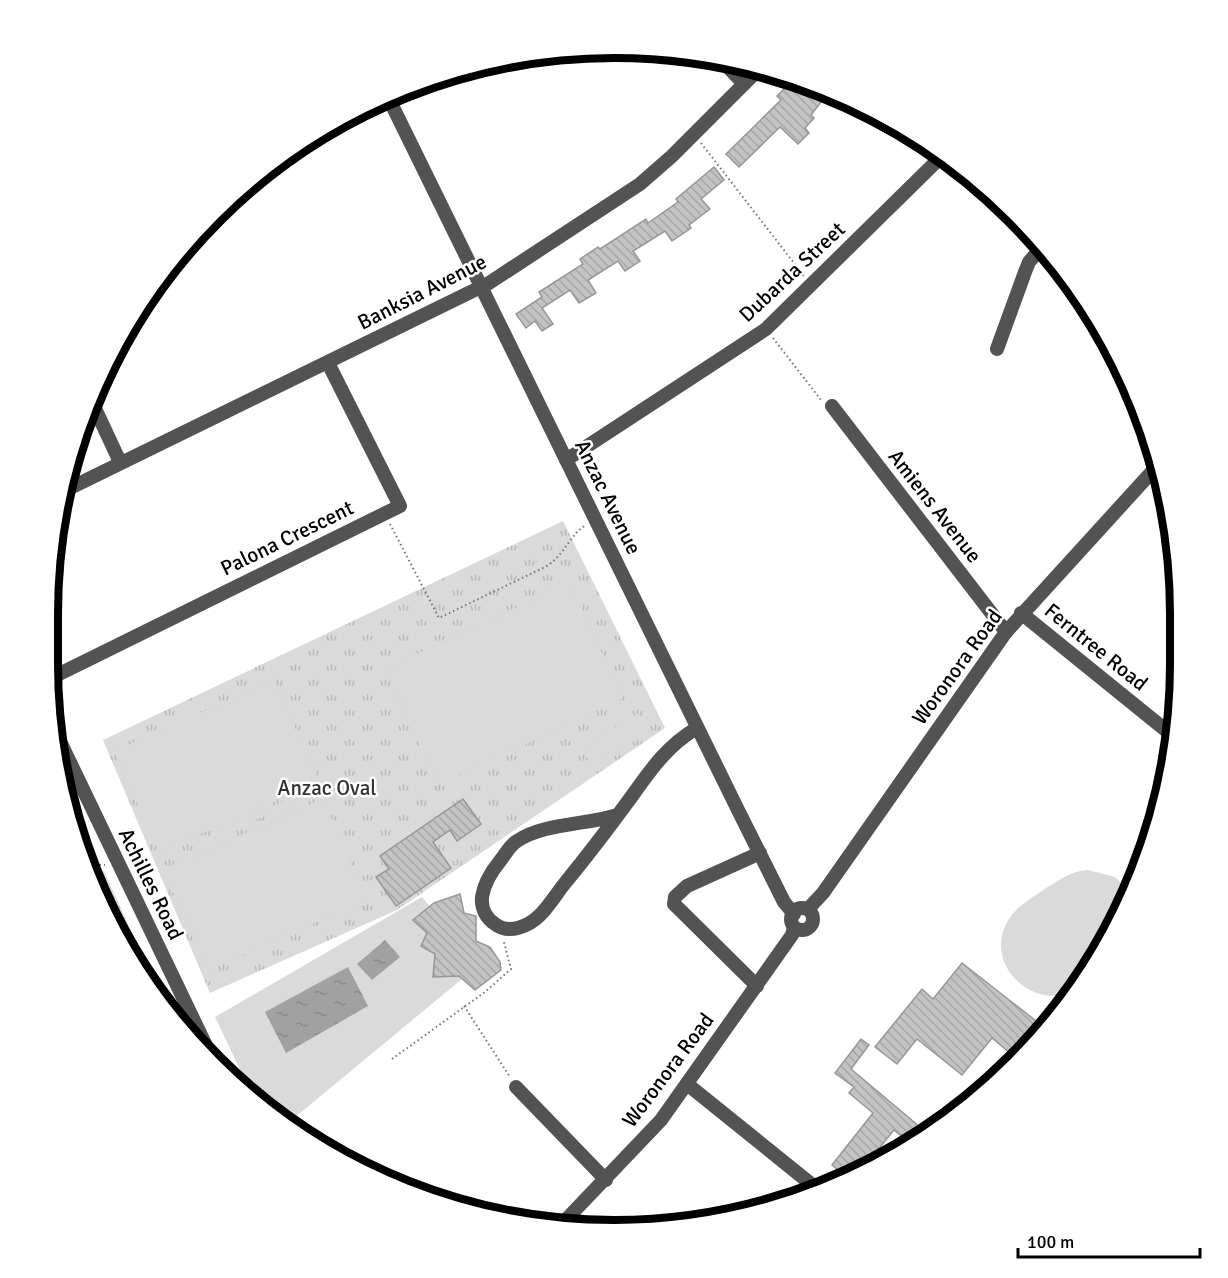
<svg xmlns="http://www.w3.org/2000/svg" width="1228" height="1278" viewBox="0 0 1228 1278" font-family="Signika,sans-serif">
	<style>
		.grass { fill: url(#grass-tufts) }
		.forest { fill: url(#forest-firs) }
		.pitch { fill: #dadada }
		.water { fill: url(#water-ripples) }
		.building { fill: url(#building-back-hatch); stroke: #979797; stroke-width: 1.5 }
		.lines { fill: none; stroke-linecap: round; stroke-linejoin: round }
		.path { stroke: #757575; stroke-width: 2; stroke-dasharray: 1.5 3; stroke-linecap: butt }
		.minor { stroke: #535353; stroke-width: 14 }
		.labels { text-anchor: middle; stroke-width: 5; stroke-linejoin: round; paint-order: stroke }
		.street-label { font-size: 21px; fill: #000; stroke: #fff }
		.park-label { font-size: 21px; fill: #313131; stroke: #fff }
		.rim { fill: none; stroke: #000; stroke-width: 8 }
	</style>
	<defs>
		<pattern id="grass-tufts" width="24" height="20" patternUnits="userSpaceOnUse" patternTransform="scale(1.5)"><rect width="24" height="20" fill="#dadada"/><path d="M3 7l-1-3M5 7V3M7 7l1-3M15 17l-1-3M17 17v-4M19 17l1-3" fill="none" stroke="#b9b9b9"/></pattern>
		<pattern id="forest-firs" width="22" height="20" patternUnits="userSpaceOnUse" patternTransform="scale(1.5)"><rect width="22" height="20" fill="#dadada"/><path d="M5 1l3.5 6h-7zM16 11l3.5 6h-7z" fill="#b9b9b9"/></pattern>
		<pattern id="water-ripples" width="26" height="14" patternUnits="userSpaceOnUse" patternTransform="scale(1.5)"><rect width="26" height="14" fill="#a1a1a1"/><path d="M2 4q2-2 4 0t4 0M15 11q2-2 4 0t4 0" fill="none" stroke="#898989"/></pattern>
		<pattern id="building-back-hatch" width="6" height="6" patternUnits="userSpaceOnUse" patternTransform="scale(1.5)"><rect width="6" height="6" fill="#c3c3c3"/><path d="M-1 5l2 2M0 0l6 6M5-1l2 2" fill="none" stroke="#a6a6a6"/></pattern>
	</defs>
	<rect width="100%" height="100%" fill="#fff"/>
	<!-- grass -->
	<g class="grass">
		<path d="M563,521L665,728L397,910L210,993L103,740Z"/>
		<path d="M104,871L159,993L157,994L144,979L91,881L90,876Z"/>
	</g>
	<!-- forest -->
	<path class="forest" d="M84,837L100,877L91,880L78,838Z"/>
	<!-- pitch -->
	<g class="pitch">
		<path d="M569,583L623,698L439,785L384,669Z"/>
		<path d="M274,680L319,782L159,852L114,751Z"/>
		<path d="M638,714L648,733L592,766L581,747Z"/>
		<path d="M296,796L298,802L250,822L247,817Z"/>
		<path d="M323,799L367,900L208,971L163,869Z"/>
		<path d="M1088,870L1115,877L1130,892L1121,915L1073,993C1027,1009 980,959 1011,916C1019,905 1032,898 1043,890C1058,881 1070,871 1088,870Z"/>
		<path d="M422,897L479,965L288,1123L254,1099L215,1017Z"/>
	</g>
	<!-- water -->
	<g class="water">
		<path d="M385,940L400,957L372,980L357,964Z"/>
		<path d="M348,967L368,1006L286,1053L265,1012Z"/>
	</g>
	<!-- building -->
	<g class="building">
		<path d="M795,78L828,93L811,115L814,118L805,128L809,133L798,144L780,127L739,167L726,154L781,100L777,96Z"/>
		<path d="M714,167L724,180L701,199L710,209L689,225L691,228L672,241L665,231L633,251L640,261L625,271L618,261L588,280L596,293L579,303L570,290L542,308L553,324L542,331L535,321L526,328L516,314L542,297L539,292L583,264L580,259L598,247L600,249L646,219L648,223L678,202L676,199Z"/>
		<path d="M463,799L481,824L457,841L450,830L433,842L451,868L396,906L376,877L389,869L380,856Z"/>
		<path d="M460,894L464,913L476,916V941L490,947L500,962L501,970L475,990L459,976L433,977L435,954L421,946L427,933L413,920L434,903Z"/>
		<path d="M962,963L1045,1028L1016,1058L992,1038L962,1075L917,1039L897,1064L875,1047L922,989L933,999Z"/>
		<path d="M861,1039L869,1045L851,1069L927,1133L911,1144L894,1130L863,1168L845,1176L832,1165L873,1113L849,1093L854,1087L835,1073Z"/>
	</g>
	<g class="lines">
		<!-- path -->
		<g class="path">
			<path d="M701,143L804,276"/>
			<path d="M773,338L821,400"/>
			<path d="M390,524L439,618L547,566C566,553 571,533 585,526"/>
			<path d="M86,864L105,865"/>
			<path d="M464,1006L510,1077"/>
			<path d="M392,1059L485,992L511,969L504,942"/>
		</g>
		<!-- minor -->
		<g class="minor">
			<path d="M722,61L744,84"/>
			<path d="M388,97L738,810L784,902L794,914"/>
			<path d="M258,176L315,139L389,100"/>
			<path d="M195,239L233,199"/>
			<path d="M997,349L1025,272L1029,262L1042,247"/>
			<path d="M92,402L120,462"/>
			<path d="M832,406L1006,632"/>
			<path d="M566,460L766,329L942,156"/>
			<path d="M64,491L489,283L640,184L672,156L759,69"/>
			<path d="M1021,613L1173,736"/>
			<path d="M49,679L400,506L328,363"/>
			<path d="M55,731L211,1056"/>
			<path d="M618,815C586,825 544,823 517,841C510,845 505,855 500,861C491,872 484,883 482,897C481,908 486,918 495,924C509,935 529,926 540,915C549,906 557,893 565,883C588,855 610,826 632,796C651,769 668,745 697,728"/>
			<circle cx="802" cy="919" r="11"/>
			<path d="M808,909L823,893L1006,632L1159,464"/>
			<path d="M757,986L674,904L675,897L687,886L760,853"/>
			<path d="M687,1084L816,1188"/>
			<path d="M516,1087L606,1180"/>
			<path d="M560,1226L661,1120L792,935L794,928"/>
		</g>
	</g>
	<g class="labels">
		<!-- street labels -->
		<g class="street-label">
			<text transform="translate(792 272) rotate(-43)" y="7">Dubarda Street</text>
			<text transform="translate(422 292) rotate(-27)" y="7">Banksia Avenue</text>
			<text transform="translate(608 497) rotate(64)" y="7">Anzac Avenue</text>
			<text transform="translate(935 506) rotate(52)" y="7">Amiens Avenue</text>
			<text transform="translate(287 538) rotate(-26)" y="7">Palona Crescent</text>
			<text transform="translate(1096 647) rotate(39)" y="7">Ferntree Road</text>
			<text transform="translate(957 667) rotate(-54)" y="7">Woronora Road</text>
			<text transform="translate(151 884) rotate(64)" y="7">Achilles Road</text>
			<text transform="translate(668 1070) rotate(-53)" y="7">Woronora Road</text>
		</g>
		<!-- park labels -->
		<g class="park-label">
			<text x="327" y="795">Anzac Oval</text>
		</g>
	</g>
	<!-- crop -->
	<path d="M0 0H1228V1278H0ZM614 58H614A556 556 0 0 1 1170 614V664A556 556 0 0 1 614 1220H614A556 556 0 0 1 58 664V614A556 556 0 0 1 614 58Z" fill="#fff" fill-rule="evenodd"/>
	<path class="rim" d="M614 58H614A556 556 0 0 1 1170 614V664A556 556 0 0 1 614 1220H614A556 556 0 0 1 58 664V614A556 556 0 0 1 614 58Z"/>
	<!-- scale -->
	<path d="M1018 1248v9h182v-9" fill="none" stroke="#000000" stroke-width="3"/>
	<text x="1027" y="1248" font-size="18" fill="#000000" stroke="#ffffff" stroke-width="4.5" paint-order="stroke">100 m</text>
</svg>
